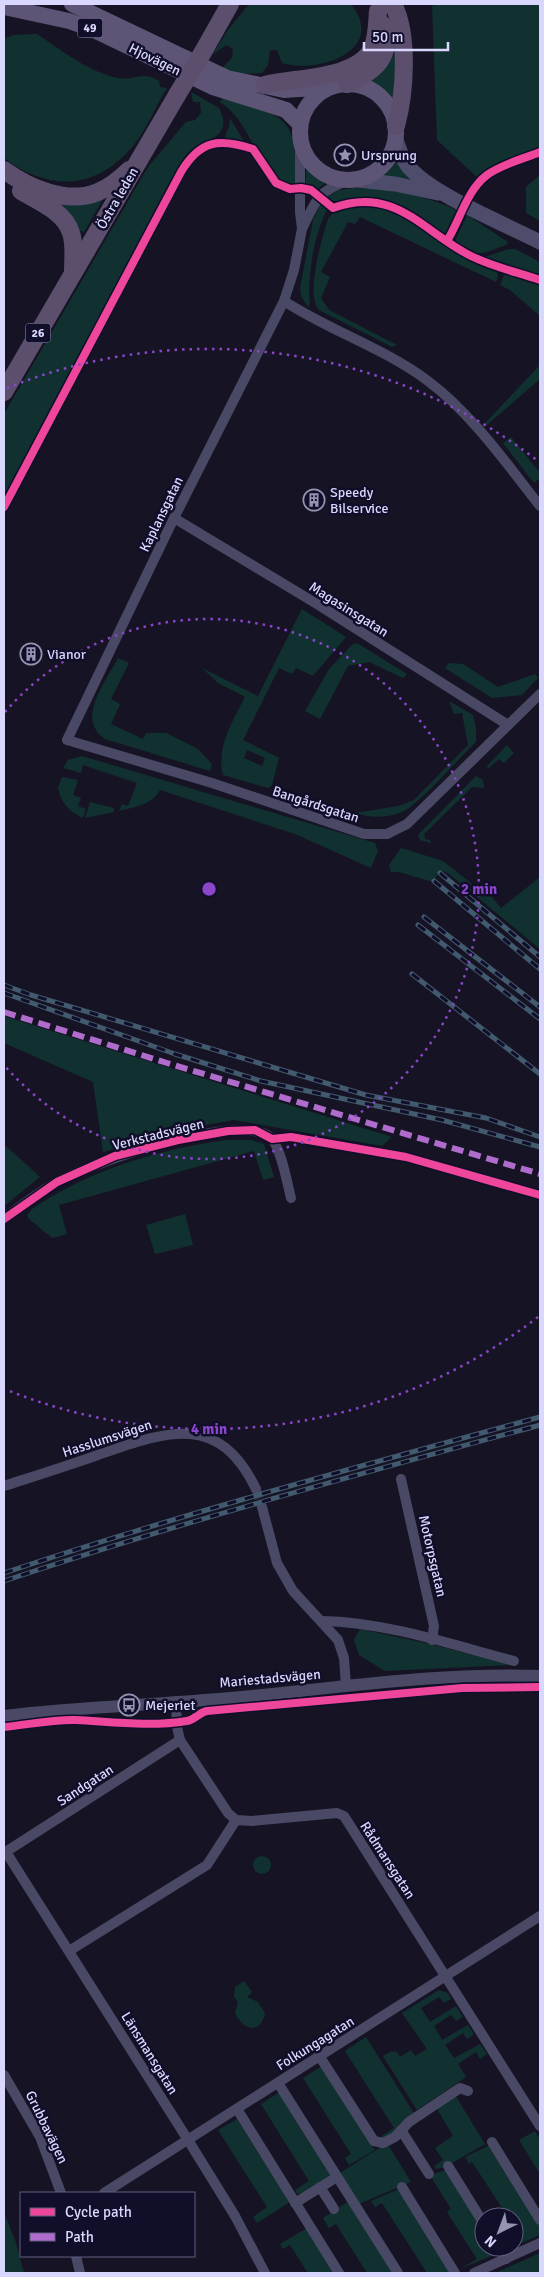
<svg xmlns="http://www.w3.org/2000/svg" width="544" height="2277" viewBox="0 0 544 2277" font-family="Signika,sans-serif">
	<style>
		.green { fill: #113130; fill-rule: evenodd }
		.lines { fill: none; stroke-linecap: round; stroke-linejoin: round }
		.minor-tunnel { stroke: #333145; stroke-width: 10; stroke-dasharray: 10 5; stroke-linecap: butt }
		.minor { stroke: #494965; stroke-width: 10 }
		.tertiary { stroke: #494965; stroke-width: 12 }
		.secondary { stroke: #4d4d6b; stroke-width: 15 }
		.primary { stroke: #5d5476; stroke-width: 16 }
		.trunk { stroke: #5c4f6e; stroke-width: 18 }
		.rail-casing { stroke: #425a6d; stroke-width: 5 }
		.rail { stroke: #110e2a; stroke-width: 3; stroke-dasharray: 9; stroke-linecap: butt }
		.trunk-bridge { stroke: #5c4f6e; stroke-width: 18 }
		.quiet { stroke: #b06ccc; stroke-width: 6; stroke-dasharray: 12 6; stroke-linecap: butt }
		.cycleway-casing { stroke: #110e2a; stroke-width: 11 }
		.cycleway { stroke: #ed469a; stroke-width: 8 }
		.ring { fill: none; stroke: #8946c9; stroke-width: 2.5; stroke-dasharray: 2.5 5 }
		.labels { text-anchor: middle; stroke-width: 5; stroke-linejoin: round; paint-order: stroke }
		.shield { fill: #110e2a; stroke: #9e9bbf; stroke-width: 1 }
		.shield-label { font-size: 12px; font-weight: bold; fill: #dad7ff }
		.street-label { font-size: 14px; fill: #dad7ff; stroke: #110e2a }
		.poi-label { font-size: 14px; fill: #dad7ff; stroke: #110e2a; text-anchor: start }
		.centre { fill: #8946c9; stroke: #110e2a; stroke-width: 2.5 }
		.ring-label { font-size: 15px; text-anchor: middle; font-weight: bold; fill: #8946c9; stroke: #110e2a; stroke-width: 5; stroke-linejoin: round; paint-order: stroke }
	</style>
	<rect width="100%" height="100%" fill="#161424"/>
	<!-- green -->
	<g class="green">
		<path d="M249,4H351C388,51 317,74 282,63L277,50H270L268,65L262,73L243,74L221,69L232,58L233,49L226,45L212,55L228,30Z"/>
		<path d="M439,4H540V148C519,157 496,164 479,179L437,140L432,6Z"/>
		<path d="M37,34C61,50 88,72 118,78C135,81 142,70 159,81L160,87L167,88C155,107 146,131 132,147C95,191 48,191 4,158V39L13,35Z"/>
		<path d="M393,40L398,41L395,104L378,87L368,82Z"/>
		<path d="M191,92L219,108C235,139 203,138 188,153C185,156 183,160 181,163L4,500V414L148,167L186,122L195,120L201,113L200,102H193Z"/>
		<path d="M223,98C287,118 296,113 296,185C287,186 280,184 274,178C254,155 247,119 220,102Z"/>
		<path d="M230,118L245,143L224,139L229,127Z"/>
		<path d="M396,159L422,185L381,177Z"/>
		<path d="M306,168L325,183L318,189L306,184Z"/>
		<path d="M540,175V221L526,213V187Z"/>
		<path d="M354,188C391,188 426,196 459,211L451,229L444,234C421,225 411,207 382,202C365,199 340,208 325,197L339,190Z"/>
		<path d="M48,197H102L103,199L84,232L80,231L76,223Z"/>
		<path d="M321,202L327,210C314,233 307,279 310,304L308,307L301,296L300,288L313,220Z"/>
		<path d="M371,206C408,209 430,234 460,253C471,260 484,264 496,268L498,276L496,282L360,217L355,224L348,222L321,272L330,277L321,298L329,310L397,345L392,347L319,310C305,295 322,238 328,219C338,204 354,206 371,206Z"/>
		<path d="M467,215L508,242L506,245C482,254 479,258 456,244V239Z"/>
		<path d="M509,249H515L540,262V277L486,260L485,257Z"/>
		<path d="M505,272L540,283V316L510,290L500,285Z"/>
		<path d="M540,365V379L487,425L485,423Z"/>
		<path d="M511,437L540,473V478L534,483L503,443Z"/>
		<path d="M302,609L346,637L313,676L296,668L292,674L279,668L243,740L279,758L272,785L268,788L223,775C216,747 233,721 245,697L218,683L202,668L258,696ZM247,750L265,758L262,766L244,758Z"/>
		<path d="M357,643L407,674L403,678L369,662L348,666L320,719L305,711L329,669L353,644Z"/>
		<path d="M118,658L129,663L111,699L120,704L111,724L143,739L146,733H166L198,749L212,764L210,771L105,739C75,719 106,682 118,658Z"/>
		<path d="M449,663L463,664L498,687L535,674L538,678L522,695L492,698L445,668Z"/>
		<path d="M449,701L473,715L476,728V742C455,762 431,791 409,808C395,818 371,819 356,813L398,806L414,800L468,745L462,713L454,714Z"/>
		<path d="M507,745L514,753L504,763L499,759L488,769L487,766Z"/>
		<path d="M82,756L375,843L378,851L371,868L295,834L160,790C152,805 134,807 119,811L122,804L128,806L137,783L83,765L81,773L63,768L68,760Z"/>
		<path d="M476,776L483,780L484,788L472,787L424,834L425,839L430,840L431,843L420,840L418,835Z"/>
		<path d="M62,777L78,780L73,795L81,798L78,806L86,809L83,818C69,811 61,803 58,788Z"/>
		<path d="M90,802L114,808V812L85,818Z"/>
		<path d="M401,848L443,861L487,896L490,895L501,908L540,877V949L448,873L440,870L433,882L399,872H391L389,865Z"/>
		<path d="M4,1016L13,1019L392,1137L382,1146L234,1120L184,1129L103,1152L93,1082L4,1043Z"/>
		<path d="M227,1140H251L264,1144L274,1177L263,1180L254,1151L59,1205L67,1234L52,1238L29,1219L27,1215L32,1209C89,1170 159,1149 227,1140Z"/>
		<path d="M4,1147H7L40,1177L4,1206Z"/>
		<path d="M185,1214L193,1245L155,1254L146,1225Z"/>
		<path d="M360,1629L430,1644L512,1665L385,1671L359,1655L354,1640Z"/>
		<path d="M75,1715L114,1718V1722L80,1718L4,1724Z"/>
		<circle cx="262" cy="1865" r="9"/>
		<path d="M244,1981L252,1992L247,1997L258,2002L265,2013C261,2035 242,2030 235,2013L238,2002L234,1997L235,1987Z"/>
		<path d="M439,1990L448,1993L451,1999L444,2003L439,1997L421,2008L430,2022L456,2006L463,2017L456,2021L451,2015L434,2026L442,2040L468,2025L474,2034L467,2039L463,2033L445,2045L454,2058L480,2044L487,2054L480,2059L476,2052L458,2064L466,2077L417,2110L383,2056L392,2051L393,2052L396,2051L400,2057L411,2050L415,2056L427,2049L402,2013Z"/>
		<path d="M366,2037L415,2115L398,2126L394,2135L383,2140L379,2138L394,2128L345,2051Z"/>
		<path d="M322,2066L375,2150L349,2165L345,2158L351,2154L303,2078Z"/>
		<path d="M280,2092L333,2175L305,2192L297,2194L295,2190L309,2181L261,2104Z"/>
		<path d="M455,2095L485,2144L445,2167L436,2169L434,2166L443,2160L435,2148L453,2136L436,2107Z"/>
		<path d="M237,2119L290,2202L257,2223L253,2217L267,2207L218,2130Z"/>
		<path d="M535,2131L540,2140V2174L519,2140Z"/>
		<path d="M387,2143L411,2182L359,2204L340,2173Z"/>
		<path d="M490,2145L540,2226V2235L514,2246L521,2239L514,2227V2217H508L472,2162L469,2164L465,2157Z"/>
		<path d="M446,2170L484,2228V2247H495L499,2253L462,2268L477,2259L447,2212L451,2209L430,2175Z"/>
		<path d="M399,2189L453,2273H427L382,2203L375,2207L371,2201Z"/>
		<path d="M349,2201L394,2273H367L336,2224L329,2228L323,2218Z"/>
		<path d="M4,2213L15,2240L24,2273H4Z"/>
		<path d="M307,2228L335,2273H308L290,2245L283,2249L280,2244Z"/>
		<path d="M540,2253V2273H495Z"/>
	</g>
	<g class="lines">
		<!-- minor-tunnel -->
		<path class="minor-tunnel" d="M256,1489L262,1507"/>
		<!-- minor -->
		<g class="minor">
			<path d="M300,142V212L302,229L294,270L284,301L174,518L67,740L212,783L364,834H387L407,824L540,694"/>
			<path d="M302,229C316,201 316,192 347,181"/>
			<path d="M284,301C330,331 384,348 428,381C472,414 506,463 540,506"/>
			<path d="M174,518L317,604L508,725"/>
			<path d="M4,1219C20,1206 39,1192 57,1182C92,1163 237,1112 270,1137C281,1146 287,1183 291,1198"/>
			<path d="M401,1479L434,1626L432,1640"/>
			<path d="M4,1486C35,1476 67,1466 98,1455C165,1432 218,1410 256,1489"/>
			<path d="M262,1507L277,1563L293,1591L338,1640L344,1658L346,1686"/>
			<path d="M322,1621C385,1622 453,1645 514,1661"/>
			<path d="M176,1701L177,1727L180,1740L228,1813L236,1820L252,1821L337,1813L344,1816L540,2126"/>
			<path d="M6,1852L188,2140L235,2216L265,2273"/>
			<path d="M4,1853L180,1740"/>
			<path d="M69,1951L207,1865L236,1820"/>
			<path d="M320,2057L374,2141L383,2143L395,2137L409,2122L460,2088L468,2091"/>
			<path d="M4,2075L40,2137L61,2193"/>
			<path d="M278,2083L398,2273"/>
			<path d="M237,2109L339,2273"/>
			<path d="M401,2130L429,2174"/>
			<path d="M492,2142L540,2220"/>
			<path d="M448,2166L484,2224"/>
			<path d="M320,2187L334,2209"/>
			<path d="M402,2187L455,2273"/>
			<path d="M104,2193L540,1916"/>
			<path d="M295,2203L337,2177"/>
			<path d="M498,2247L506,2259"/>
			<path d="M76,2256L80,2273"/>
			<path d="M474,2273L540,2243"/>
		</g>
		<!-- tertiary -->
		<path class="tertiary" d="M4,1716C79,1707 155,1705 230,1698C333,1689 437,1672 540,1676"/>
		<!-- secondary -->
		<g class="secondary">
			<path d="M396,140C399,148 402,158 407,165C430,194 505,224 540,242"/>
			<path d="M358,180L395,184L438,193"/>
		</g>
		<!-- primary -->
		<g class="primary">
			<path d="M72,4L227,78L284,90L330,87"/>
			<path d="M4,7L69,21L92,29L213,87L286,110L300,124"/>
			<circle cx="348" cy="132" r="48"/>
		</g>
		<!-- trunk -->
		<g class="trunk">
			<path d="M393,4C409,35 405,93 396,126"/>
			<path d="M203,52L230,4"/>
			<path d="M347,84C375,71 393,57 383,25"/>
			<path d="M265,85C295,77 356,80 372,49C377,38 377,24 378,11"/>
			<path d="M4,170C29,188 67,205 98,192C110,187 120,179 129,170"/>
			<path d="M21,191C38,201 65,212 71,233C75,244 73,260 73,272"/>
			<path d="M4,392L177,95"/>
		</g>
		<!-- rail casing -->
		<g class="rail-casing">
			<g id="rail">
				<path d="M440,873L540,957"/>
				<path d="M434,881L540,969"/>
				<path d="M424,917L540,1007"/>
				<path d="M418,925L540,1019"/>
				<path d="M412,974L540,1074"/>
				<path d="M4,985L31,995L366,1095L486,1118L540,1137"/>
				<path d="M4,993L175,1054L261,1081L442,1120L540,1147"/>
				<path d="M4,1573C181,1514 361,1466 540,1417"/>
				<path d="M4,1581C181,1522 360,1474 540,1425"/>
			</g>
		</g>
		<!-- rail -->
		<use href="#rail" class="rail"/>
		<!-- trunk-bridge -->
		<path class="trunk-bridge" d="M177,95L203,52"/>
		<!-- quiet -->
		<path class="quiet" d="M4,1012L167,1063L540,1174"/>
		<!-- cycleway casing -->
		<g class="cycleway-casing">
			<g id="cycleway">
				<path d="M447,241C460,220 467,190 487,175C502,164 523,159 540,152"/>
				<path d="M4,507L181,172C200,140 219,138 253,149L276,183L290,189L301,188L311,190L333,208C395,185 423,232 471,256C493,267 517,272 540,280"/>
				<path d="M4,1219L57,1182L115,1156L178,1140L228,1131L255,1130L272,1139L291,1137L406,1157L540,1195"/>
				<path d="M4,1727C27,1725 53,1719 76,1720C113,1722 150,1727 187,1721C195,1720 198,1713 207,1711L462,1688L540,1687"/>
			</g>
		</g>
		<!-- cycleway -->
		<use href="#cycleway" class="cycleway"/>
	</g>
	<!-- distance rings -->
	<g class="ring">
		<path d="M5 712A270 270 0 1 1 5 1066"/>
		<path d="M538 1317A540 540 0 0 1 7 1390M7 388A540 540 0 0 1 538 461"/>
	</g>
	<!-- icons -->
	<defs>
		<g id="sight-ring" transform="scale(1.125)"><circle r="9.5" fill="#110e2a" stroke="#9593b2" stroke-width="1.5"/><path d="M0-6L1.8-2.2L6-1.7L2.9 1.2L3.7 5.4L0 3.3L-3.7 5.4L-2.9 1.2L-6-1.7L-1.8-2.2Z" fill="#9593b2"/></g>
		<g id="building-ring" transform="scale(1.125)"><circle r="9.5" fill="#110e2a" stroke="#9593b2" stroke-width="1.5"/><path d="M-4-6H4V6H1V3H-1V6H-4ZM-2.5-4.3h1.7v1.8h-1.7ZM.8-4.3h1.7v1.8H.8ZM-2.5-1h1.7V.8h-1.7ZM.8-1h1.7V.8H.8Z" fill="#9593b2"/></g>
		<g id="bus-ring" transform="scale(1.125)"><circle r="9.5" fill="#110e2a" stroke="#9593b2" stroke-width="1.5"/><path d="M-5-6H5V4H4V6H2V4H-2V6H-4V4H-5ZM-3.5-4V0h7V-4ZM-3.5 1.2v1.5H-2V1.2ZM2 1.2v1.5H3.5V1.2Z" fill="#9593b2"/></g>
	</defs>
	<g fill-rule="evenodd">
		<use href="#sight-ring" x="345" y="155"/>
		<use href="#building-ring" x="314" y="500"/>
		<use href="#building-ring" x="31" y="654"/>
		<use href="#bus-ring" x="129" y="1705"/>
	</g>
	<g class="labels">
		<!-- shield labels -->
		<g class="shield">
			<rect x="77.5" y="18.5" width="25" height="19" rx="4"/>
			<rect x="25.5" y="323.5" width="25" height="19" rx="4"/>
		</g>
		<g class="shield-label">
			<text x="90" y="32">49</text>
			<text x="38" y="337">26</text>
		</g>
		<!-- street labels -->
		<g class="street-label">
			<text transform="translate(155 59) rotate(26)" y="5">Hjovägen</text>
			<text transform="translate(117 198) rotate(-60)" y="5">Östra leden</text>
			<text transform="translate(161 514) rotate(-64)" y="5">Kaplansgatan</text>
			<text transform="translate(349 609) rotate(32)" y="5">Magasinsgatan</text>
			<text transform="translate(316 804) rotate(18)" y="5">Bangårdsgatan</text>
			<text transform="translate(158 1134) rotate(-14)" y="5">Verkstadsvägen</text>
			<text transform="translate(107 1438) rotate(-18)" y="5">Hasslumsvägen</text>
			<text transform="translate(433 1556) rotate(77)" y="5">Motorpsgatan</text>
			<text transform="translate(270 1678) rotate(-5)" y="5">Mariestadsvägen</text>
			<text transform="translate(85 1785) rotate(-33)" y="5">Sandgatan</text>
			<text transform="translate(388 1860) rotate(57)" y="5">Rådmansgatan</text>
			<text transform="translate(315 2043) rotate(-32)" y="5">Folkungagatan</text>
			<text transform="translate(150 2053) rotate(58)" y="5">Länsmansgatan</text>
			<text transform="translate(47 2127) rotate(64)" y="5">Grubbavägen</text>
		</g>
		<!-- poi labels -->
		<g class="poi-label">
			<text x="361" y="160">Ursprung</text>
			<text x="330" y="497">Speedy<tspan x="330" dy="16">Bilservice</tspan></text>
			<text x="47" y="659">Vianor</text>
			<text x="145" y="1710">Mejeriet</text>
		</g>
	</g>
	<circle cx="209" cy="889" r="8" class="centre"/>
	<g class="ring-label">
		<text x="479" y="894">2 min</text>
		<text x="209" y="1434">4 min</text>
	</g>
	<!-- border -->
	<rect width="544" height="2277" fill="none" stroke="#dad7ff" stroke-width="10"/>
	<!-- legend -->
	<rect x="20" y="2192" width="175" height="65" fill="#110e2a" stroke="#615e7f"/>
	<rect x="30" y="2208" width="25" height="8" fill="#ed469a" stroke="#615e7f"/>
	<text x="65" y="2217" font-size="15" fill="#dad7ff">Cycle path</text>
	<rect x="30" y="2233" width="25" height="8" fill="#b06ccc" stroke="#615e7f"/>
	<text x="65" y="2242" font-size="15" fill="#dad7ff">Path</text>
	<!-- north arrow -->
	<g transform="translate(499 2232) rotate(222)"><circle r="24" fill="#110e2a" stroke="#615e7f"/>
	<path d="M0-4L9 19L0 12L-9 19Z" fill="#9593b2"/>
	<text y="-8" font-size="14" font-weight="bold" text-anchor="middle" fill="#dad7ff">N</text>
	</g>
	<!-- scale -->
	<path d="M364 42v8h84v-8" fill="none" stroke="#dad7ff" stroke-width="2.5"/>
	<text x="372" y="42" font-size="15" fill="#dad7ff" stroke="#110e2a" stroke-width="4" paint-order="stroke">50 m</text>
</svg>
